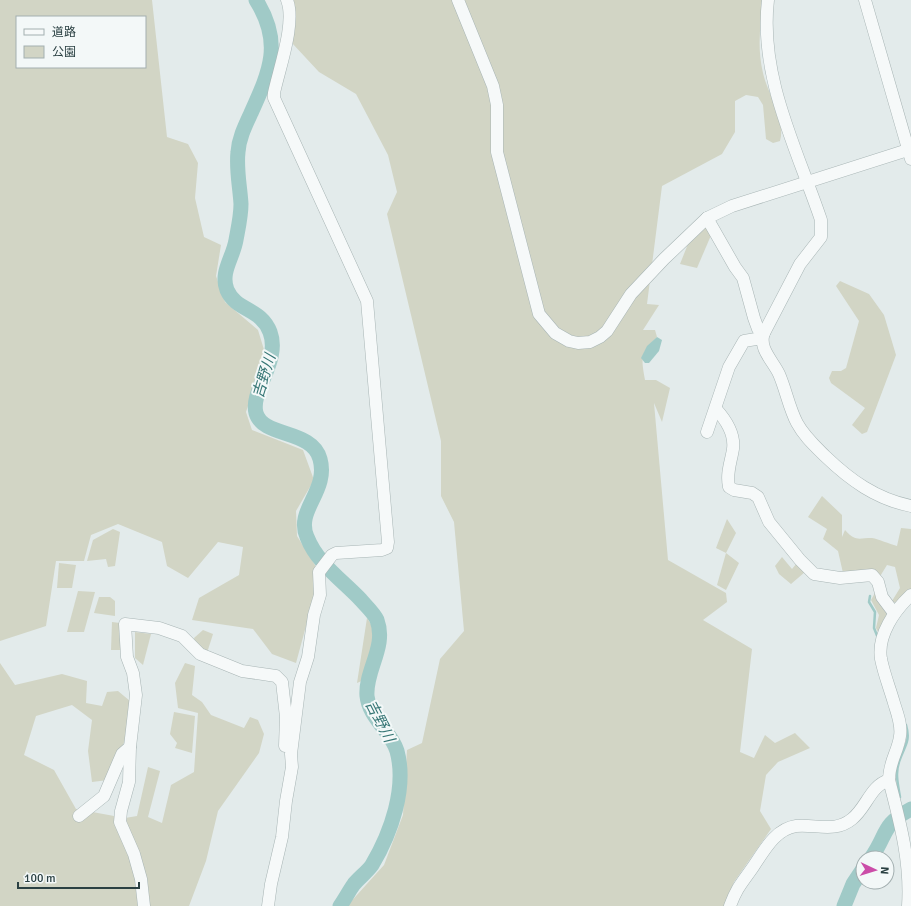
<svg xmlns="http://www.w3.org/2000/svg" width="911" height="906" viewBox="0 0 911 906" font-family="Signika,'Noto Sans JP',sans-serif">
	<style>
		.green { fill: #d2d5c5; fill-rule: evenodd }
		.water { fill: #a0cac7 }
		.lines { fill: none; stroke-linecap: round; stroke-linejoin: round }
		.stream { stroke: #a0cac7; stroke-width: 2.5 }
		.river { stroke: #a0cac7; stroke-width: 15 }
		.minor-casing { stroke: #a8b5b5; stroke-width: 13 }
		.minor { stroke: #f6f9f9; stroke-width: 12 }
		.labels { text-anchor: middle; stroke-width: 4; stroke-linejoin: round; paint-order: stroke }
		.water-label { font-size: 15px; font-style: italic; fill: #367675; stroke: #f3f8f8 }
	</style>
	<rect width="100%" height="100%" fill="#e3ebeb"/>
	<!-- green -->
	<g class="green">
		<path d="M0,0H152L167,137L188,144L198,163L195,198L204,237L221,245L216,276L225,302L258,330L265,353L246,412L252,430L303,450L314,480L296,511L297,536L315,565V593L296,663L272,654L253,629L192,620L199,598L239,575L243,547L218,542L188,578L167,566L162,542L118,524L91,535L84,561H56L46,626L0,641ZM17,17H145V67H17Z"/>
		<path d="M292,0H764C760,26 757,47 763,73C768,95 786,119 780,141L773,143L766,139L763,105L758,97L746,95L735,101V132L722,154L662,186L647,304L659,305L643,330H655L657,337C640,353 641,358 645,380H656L670,388L662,422L654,403L668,560L726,593L727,602L703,620L752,649L740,752L754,758L765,735L775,743L795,733L810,748L778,762L766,775L760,811L771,829L734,882L725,906H347L384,865L403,815L407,750L422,743L440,659L464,631L454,522L441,496V441L387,214L397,192L388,155L356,94L319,72L292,43Z"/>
		<path d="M708,226L712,233L697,268L680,264L688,244Z"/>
		<path d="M840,281L869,294L884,315L896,355L867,432L862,434L852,425L865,408L831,383L829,378L832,371H841L846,368L859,321L836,286Z"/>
		<path d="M822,496L842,515V537L845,530C856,542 858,538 872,538C879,539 889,544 897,546L901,528L911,529V589L897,604L892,601L900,588L895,567L887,565L879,578L843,573L838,551L823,539L827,529L808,517Z"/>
		<path d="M727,519L736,533L726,553L739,563L726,590L717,585L726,553L716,548Z"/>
		<path d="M113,529L120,532L115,566L108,567L106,559L87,561L93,540Z"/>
		<path d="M782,557L792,569L797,563L805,572L791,584L779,574L775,566Z"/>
		<path d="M59,563L76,565L72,588H57Z"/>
		<path d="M78,591L95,592L84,632H67Z"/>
		<path d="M876,591L887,613L880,636L876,628L879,615L871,600Z"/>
		<path d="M99,597H110L115,601V616L94,613Z"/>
		<path d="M367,618L376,632L366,679L357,683Z"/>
		<path d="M112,622L120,623V650H111Z"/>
		<path d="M203,630L213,634L207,653L196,646L194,638Z"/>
		<path d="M135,632L151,634L143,665L135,658Z"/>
		<path d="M0,663L15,685L62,674L87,681L86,703L102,706L107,692L118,691L130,701L128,733L108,780L92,782L88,751L92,720L72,705L36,716L24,755L54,770L76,809L125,818L137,816L148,767L160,771L148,817L162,823L171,785L194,772L198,713L178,708L175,683L185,663L195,666L192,695L202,702L211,715L244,728L250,717L258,720L264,734L259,753L218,811L206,861L189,906H0Z"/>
		<path d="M174,712L195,716L192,753L175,748L177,743L170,734Z"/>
	</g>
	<!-- water -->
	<path class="water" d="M657,337L662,340L659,351L649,363H645L641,358L647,346Z"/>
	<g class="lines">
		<!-- stream -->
		<g class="stream">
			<path d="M320,560L325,554"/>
			<path d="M870,596L869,602L875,612L874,628L878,638"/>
			<path d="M900,797C898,785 895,773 899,762C904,746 911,742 906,725"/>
		</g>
		<!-- river -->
		<g class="river">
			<path d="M256,0C283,43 270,71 251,113C245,126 239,138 238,152C236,169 240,187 241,204C241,216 238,229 236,240C233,258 220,272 227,290C236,311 261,308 270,332C281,361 250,391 256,413C263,438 312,429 320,459C329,491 295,510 307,537C317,563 342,580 361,600C366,606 374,613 377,620C387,647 365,670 367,696C369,718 391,731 397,751C407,788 391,833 372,865C367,872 360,877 354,884C349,891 345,899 340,906"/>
			<path d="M871,858C888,834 881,825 911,809"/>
			<path d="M844,906L853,884L863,869"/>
		</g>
		<!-- minor casing -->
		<g class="minor-casing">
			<g id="minor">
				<path d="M458,0L493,86L497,105V152L539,314L555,333L569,341L578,343L590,342L600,337L607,331L631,294L664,259L707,218L732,206L911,149"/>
				<path d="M768,0C759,77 797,149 821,220V237L800,264L764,333C758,348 773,361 779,374C786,390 789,408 797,423C804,436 814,445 825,456C850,480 876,499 911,506"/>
				<path d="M865,0L911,159"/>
				<path d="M707,218L735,267L743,278L754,318L758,329L764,333"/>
				<path d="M716,409C726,420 735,434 733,449C731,462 726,473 729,487L734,490L752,493L758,497L769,522L800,560L814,574L840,578L872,575L878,582L882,597L894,613"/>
				<path d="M707,432L729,367L744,341L762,338"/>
				<path d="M79,816L104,796L122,754L130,747"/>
				<path d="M144,906L141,879L134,854L120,822L121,811L129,782L130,747L136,695L133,673L127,657L125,624L159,628L182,636L200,654L242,671L276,676L282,682L286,717L285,746"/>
				<path d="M268,906L271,884L282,837L286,801L292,767L291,754L300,682L308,657L314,615L320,595L319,572L332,555L336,553L382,550L387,548L388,542L367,301L274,98V93C279,69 296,23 287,0"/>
				<path d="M730,906C737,887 742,883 753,867C764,851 775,829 796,826C816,824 835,833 852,819C867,807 870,786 889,780"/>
				<path d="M908,906C911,862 900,822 889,780C889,761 898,752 900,736C902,725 897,713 894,703C890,689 884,674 881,659C877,635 895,610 911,595"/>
			</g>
		</g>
		<!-- minor -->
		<use href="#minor" class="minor"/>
	</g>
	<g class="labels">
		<!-- water labels -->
		<g class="water-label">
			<text transform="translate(264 376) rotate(-73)" y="5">吉野川</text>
			<text transform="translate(380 721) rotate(63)" y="5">吉野川</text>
		</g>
	</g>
	<!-- legend -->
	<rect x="16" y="16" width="130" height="52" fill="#f3f8f8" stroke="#a3afb0"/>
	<rect x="24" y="29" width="20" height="6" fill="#f6f9f9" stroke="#a3afb0"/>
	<text x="52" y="36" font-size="12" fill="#2b4143">道路</text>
	<rect x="24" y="46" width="20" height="12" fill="#d2d5c5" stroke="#a3afb0"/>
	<text x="52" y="56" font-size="12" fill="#2b4143">公園</text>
	<!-- north arrow -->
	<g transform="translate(875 870) rotate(94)"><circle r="19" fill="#f3f8f8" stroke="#a3afb0"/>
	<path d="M0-3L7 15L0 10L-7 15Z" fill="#cb4da8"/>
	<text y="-6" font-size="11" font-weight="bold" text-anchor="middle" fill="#2b4143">N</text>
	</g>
	<!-- scale -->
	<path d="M18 882v6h121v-6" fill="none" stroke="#2b4143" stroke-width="2"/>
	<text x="24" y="882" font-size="12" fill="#2b4143" stroke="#f3f8f8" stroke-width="3" paint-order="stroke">100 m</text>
</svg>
